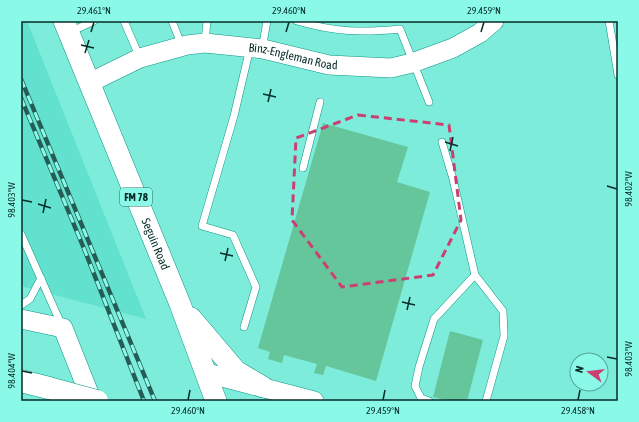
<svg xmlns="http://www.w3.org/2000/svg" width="639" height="422" viewBox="0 0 639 422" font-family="'Asap Condensed',sans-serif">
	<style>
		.built { fill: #62e1ce }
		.building { fill: #66c69b }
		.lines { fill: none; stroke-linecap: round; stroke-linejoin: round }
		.lane-casing { stroke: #0d9587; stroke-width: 8 }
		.secondary-casing { stroke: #0d9587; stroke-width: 20 }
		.primary-casing { stroke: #0d9587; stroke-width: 22 }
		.highway-casing { stroke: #0d9587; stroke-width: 23 }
		.lane { stroke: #fff; stroke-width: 7 }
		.secondary { stroke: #fff; stroke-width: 19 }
		.primary { stroke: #fff; stroke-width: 21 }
		.highway { stroke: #fff; stroke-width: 22 }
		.rail-casing { stroke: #255d55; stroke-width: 4.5 }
		.rail { stroke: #8af9e8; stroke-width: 3; stroke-dasharray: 9; stroke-linecap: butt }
		.highway-bridge-casing { stroke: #0d9587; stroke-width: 23; stroke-linecap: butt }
		.highway-bridge { stroke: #fff; stroke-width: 22 }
		.marked { fill: none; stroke: #cb3f72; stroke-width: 3; stroke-dasharray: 8 5; stroke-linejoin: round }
		.ticks { fill: none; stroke: #072d28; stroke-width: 1.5 }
		.labels { text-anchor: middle; stroke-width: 4; stroke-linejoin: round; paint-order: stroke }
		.shield { fill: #8af9e8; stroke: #2e6a62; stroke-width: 1 }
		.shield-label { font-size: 11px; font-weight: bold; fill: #072d28 }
		.street-label { font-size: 12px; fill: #072d28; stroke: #8af9e8 }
		.neatline { fill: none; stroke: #072d28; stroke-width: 1.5 }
		.ticks-label { font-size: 10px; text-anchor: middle; fill: #072d28 }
	</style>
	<rect width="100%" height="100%" fill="#7decda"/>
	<!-- built -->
	<path class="built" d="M21,21H27L146,319L21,286Z"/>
	<!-- building -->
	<g class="building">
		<path d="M323,123L408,147L397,182L430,192L376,381L326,366L323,375L314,373L317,364L284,355L282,363L268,359L270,352L258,348Z"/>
		<path d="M450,331L483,340L467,401H449L433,397Z"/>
	</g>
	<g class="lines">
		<!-- lane casing -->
		<g class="lane-casing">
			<g id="lane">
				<path d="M124,21L140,58"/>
				<path d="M172,21L182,46"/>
				<path d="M297,21C335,32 361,33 400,29L429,102"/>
				<path d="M609,21L618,75"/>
				<path d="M70,32L94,21"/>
				<path d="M205,43L207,21"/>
				<path d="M262,49L267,21"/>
				<path d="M442,142L453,179L475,275L503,311L504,336L486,401"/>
				<path d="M303,168L320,102"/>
				<path d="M21,234L62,326"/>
				<path d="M21,305L30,299L41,278"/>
				<path d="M244,327L256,287L233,235L202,226L234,116L250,48"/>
				<path d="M429,401L421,398L415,386L419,367L434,319L475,275"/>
			</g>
		</g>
		<!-- secondary casing -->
		<g class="secondary-casing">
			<g id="secondary">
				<path id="s1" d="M89,83L140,58L187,45L205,43L263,49L329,65L391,68L412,63L453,48L480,33L494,21"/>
				<path d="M21,319L63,328L92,401"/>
				<path d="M207,373L314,401"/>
			</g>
		</g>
		<!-- primary casing -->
		<g class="primary-casing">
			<g id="primary">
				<path id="s2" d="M64,21L180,304L216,401"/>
				<path d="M191,318L236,371L263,387"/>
			</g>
		</g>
		<!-- highway casing -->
		<g class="highway-casing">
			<path id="highway" d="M21,381L49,388"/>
		</g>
		<!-- lane -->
		<use href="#lane" class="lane"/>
		<!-- secondary -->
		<use href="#secondary" class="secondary"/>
		<!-- primary -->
		<use href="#primary" class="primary"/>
		<!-- highway -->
		<use href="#highway" class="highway"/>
		<!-- rail casing -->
		<g class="rail-casing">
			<g id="rail">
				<path d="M21,79L155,401"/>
				<path d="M21,98L85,251L144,401"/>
			</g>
		</g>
		<!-- rail -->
		<use href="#rail" class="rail"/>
		<!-- highway-bridge casing -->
		<g class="highway-bridge-casing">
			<path id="highway-bridge" d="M49,388L97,401"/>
		</g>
		<!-- highway-bridge -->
		<use href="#highway-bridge" class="highway-bridge"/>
	</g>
	<!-- marked area -->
	<path class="marked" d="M358,115L449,125L461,220L433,275L342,287L292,220L296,138Z"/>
	<!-- ticks -->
	<path class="ticks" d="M91,32L94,22M286,32L289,22M481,32L484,22M81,45L94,48M85,53L89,40M263,94L276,97M268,102L271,89M445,142L458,146M450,151L453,137M607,186L617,189M22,200L32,202M38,204L51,208M43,213L46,199M220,253L233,256M225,261L228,248M402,302L415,305M407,310L410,297M607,357L617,359M22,371L32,373M188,400L190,390M383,400L385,390M578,400L580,390"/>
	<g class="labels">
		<!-- shield labels -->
		<rect class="shield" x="120" y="188" width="32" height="18" rx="3"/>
		<g class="shield-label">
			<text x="136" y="201">FM 78</text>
		</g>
		<!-- street labels -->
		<g class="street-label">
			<text dy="4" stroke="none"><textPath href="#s1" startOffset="213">Binz-Engleman Road</textPath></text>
			<text dy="4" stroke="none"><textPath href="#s2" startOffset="241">Seguin Road</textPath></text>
		</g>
	</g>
	<!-- border -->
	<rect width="639" height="422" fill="none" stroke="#8af9e8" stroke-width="44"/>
	<!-- north arrow -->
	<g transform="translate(589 372) rotate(285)"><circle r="19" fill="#8af9e8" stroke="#56a79b"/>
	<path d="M0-3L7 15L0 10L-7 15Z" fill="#cb3f72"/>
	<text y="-6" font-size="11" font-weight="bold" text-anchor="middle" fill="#072d28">N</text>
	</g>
	<rect x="22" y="22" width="595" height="378" class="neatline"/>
	<g class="ticks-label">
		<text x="94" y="14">29.461°N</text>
		<text x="289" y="14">29.460°N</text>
		<text x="484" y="14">29.459°N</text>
		<text transform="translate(628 189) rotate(-90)" y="4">98.402°W</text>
		<text transform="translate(11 200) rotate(-90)" y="4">98.403°W</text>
		<text transform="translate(628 359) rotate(-90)" y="4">98.403°W</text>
		<text transform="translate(11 371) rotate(-90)" y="4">98.404°W</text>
		<text x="188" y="414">29.460°N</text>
		<text x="383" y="414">29.459°N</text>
		<text x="578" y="414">29.458°N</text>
	</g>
</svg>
